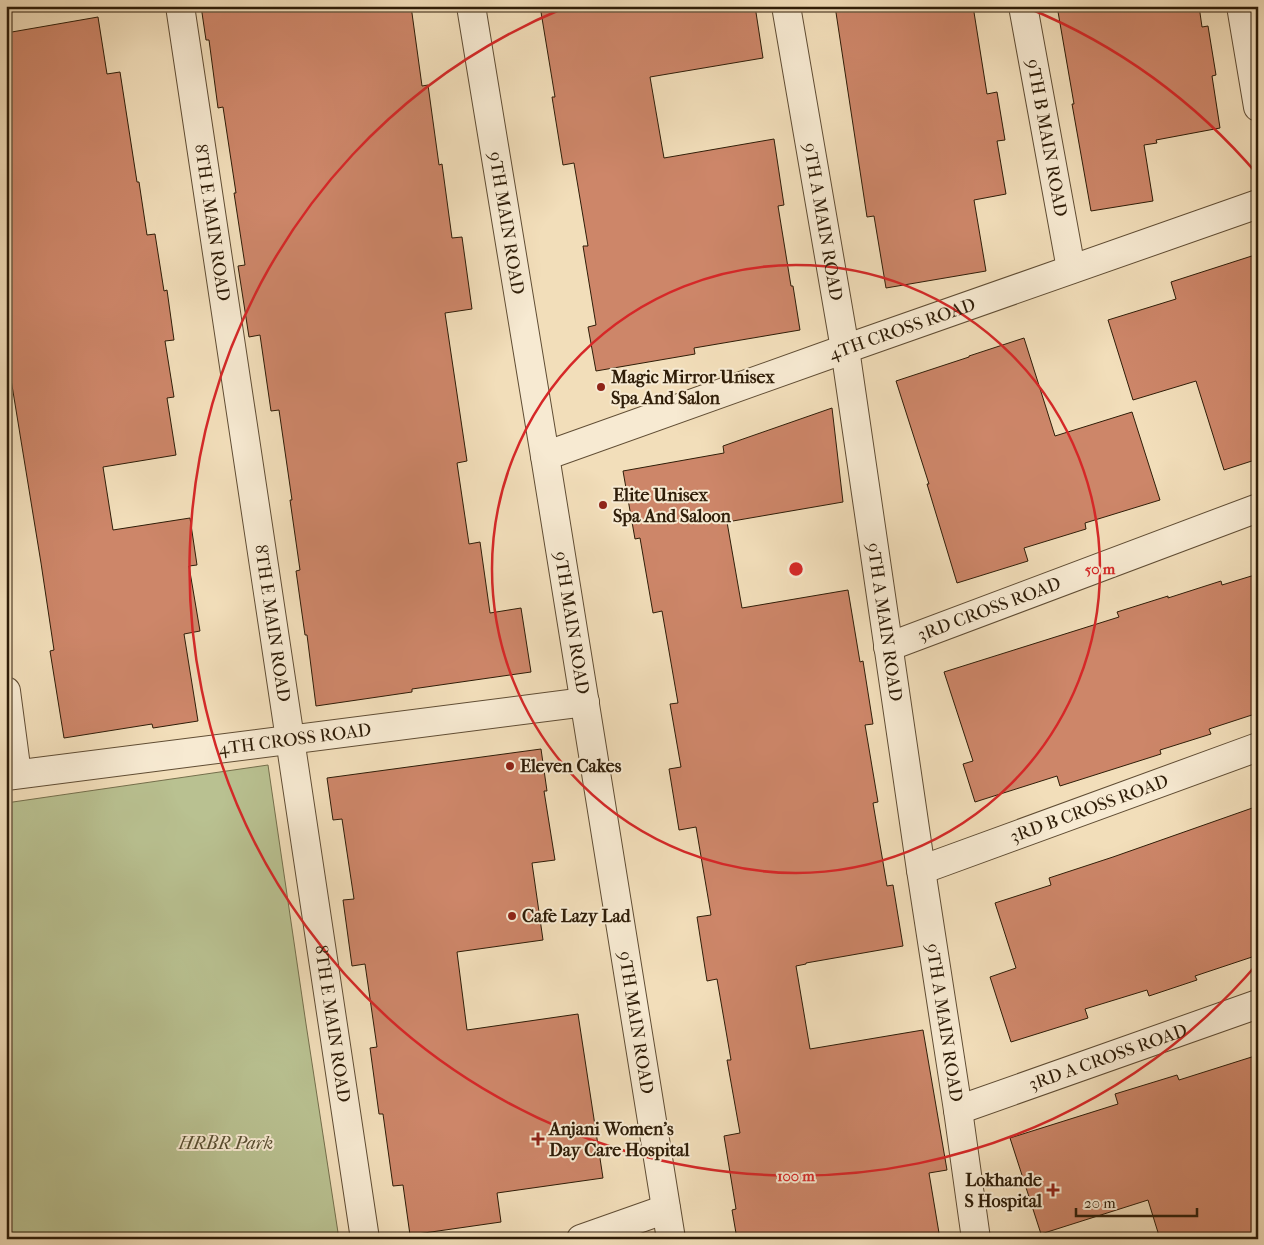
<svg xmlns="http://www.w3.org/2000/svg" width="1264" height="1245" viewBox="0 0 1264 1245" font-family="'IM FELL French Canon',serif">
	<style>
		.green { fill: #b9c191; stroke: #746f4c }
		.building { fill: #cd8669; stroke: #2f1d08 }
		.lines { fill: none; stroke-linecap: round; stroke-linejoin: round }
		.minor-casing { stroke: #604d34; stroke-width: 30 }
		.minor { stroke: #f7ead2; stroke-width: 28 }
		.ring { fill: none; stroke: #d62828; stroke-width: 2.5 }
		.poi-dot { fill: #8f2418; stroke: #f7ead2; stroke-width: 2 }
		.labels { text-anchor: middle; stroke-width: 4; stroke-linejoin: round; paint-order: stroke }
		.street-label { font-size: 18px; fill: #2f1d08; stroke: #f7ead2 }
		.poi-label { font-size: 18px; font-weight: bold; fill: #2f1d08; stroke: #f7ead2; text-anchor: start }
		.park-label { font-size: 18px; font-style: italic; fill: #584e31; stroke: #f7ead2 }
		.centre { fill: #d62828; stroke: #f7ead2; stroke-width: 2.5 }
		.ring-label { font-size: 15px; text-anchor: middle; font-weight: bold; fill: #d62828; stroke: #f7ead2; stroke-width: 4; stroke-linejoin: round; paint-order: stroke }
	</style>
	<rect width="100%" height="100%" fill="#f2deba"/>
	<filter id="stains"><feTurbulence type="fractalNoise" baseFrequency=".004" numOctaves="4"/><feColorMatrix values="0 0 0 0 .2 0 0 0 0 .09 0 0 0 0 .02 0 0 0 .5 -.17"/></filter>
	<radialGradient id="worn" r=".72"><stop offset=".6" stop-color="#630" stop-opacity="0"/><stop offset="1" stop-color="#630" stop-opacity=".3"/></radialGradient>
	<!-- green -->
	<path class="green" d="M268,765L306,1024L339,1239H6V803Z"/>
	<!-- building -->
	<g class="building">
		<path d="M201,6H411L422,86L428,85L439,165L442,164L452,238L462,237L472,309L445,313L467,461L457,463L469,544L480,542L490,613L521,608L531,672L412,689V692L316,706L307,635H305L296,571L300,570L290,500H292L279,410L271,411L260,335L249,337L238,266L245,265L234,193H236L223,107L218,108L209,40H206Z"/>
		<path d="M540,6H755L763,58L650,77L664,158L774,139L784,205L778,206L791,286H793L800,330L694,348L695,354L596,371L588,327L596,325L583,246H588L574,163L563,165L552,97H555Z"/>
		<path d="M835,6H973L987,94L997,92L1005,140L997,141L1006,194L974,200L986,271L886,288L874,216L867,217Z"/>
		<path d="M1057,6H1199L1202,27L1208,26L1216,75L1212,76L1220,128L1156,140L1157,143L1144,145L1153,201L1091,211L1072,104H1074Z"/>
		<path d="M98,17L107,74L120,72L137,182H139L147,235L155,234L164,291L167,290L174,340L165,341L174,397L167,398L176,455L103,467L113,530L190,518L197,565L189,566L200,631L184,634L198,721L153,728L152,724L64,738L50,651L54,650L41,563L9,367H6V33Z"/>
		<path d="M1258,254V459L1224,470L1196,381L1133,400L1108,320L1176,299L1171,282Z"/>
		<path d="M1024,338L1055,436L1132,412L1160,500L1085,523L1086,529L1024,548L1028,561L957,583L927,484H929L896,381L969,357V356Z"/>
		<path d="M832,408L843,502L727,522L742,608L848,590L860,662L863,661L873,724L865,725L878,802L873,803L887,886L893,885L903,946L806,963V964L796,966L810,1049L923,1030L947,1170L929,1173L940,1239H737L732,1210L736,1209L724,1136L740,1133L727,1060H731L717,979L707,981L697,917L711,915L696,827L679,830L669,769L681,767L670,704L678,703L662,611L653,613L640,538L635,539L623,471L724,453L723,446Z"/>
		<path d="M1258,574V713L1209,729L1211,734L1160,750L1161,754L1060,786L1057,776L975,802L963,764L973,761L944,672L1119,617L1117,612L1168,596V598L1221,581L1222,585Z"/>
		<path d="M541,749L547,791H544L555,860L532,863L543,940L457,952L467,1030L578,1014L603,1178L497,1193L501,1222L410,1235L403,1185L393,1186L383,1114H379L370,1048L377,1047L365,964L352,966L343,900L354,899L342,819L333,820L327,778Z"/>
		<path d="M1258,806V955L1195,976L1197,980L1149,996L1147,990L1085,1009L1088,1018L1011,1042L990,977L1016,968L995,903L1051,885L1049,878L1113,857Z"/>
		<path d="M1258,1055V1239H1160L1148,1200L1041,1234L1010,1138L1118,1104L1115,1094L1177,1075L1179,1080Z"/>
	</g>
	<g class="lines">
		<!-- minor casing -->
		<g class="minor-casing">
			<g id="minor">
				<path id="s1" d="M180,6L365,1239"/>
				<path id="s2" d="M471,6L545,456L671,1239"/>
				<path id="s3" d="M786,6L845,349L921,870L958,1110L976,1239"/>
				<path id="s4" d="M1023,6L1071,269"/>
				<path d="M1241,6L1258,107"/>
				<path id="s5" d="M545,456L845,349L1258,204"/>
				<path id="s6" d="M888,647L1258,508"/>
				<path d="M6,691L17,774"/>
				<path id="s7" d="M6,776L585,702"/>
				<path id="s8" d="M921,870L1258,747"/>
				<path id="s9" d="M958,1110L1258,1004"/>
				<path d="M581,1239L666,1209"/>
			</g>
		</g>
		<!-- minor -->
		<use href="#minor" class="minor"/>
	</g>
	<!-- distance rings -->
	<g class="ring">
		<circle cx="796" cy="569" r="304"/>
		<path d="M1258 963A607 607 0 1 1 564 8M1028 8A607 607 0 0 1 1258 175"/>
	</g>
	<!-- markers -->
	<g class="poi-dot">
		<circle cx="601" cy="387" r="5"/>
		<circle cx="603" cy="505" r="5"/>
		<circle cx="510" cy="766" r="5"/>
		<circle cx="512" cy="916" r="5"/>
		<path d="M535.5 1131.5h5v5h5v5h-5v5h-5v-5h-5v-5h5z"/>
		<path d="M1050.5 1182.5h5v5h5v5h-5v5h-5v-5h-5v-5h5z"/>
	</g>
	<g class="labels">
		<!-- street labels -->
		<g class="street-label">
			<text dy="6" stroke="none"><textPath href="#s4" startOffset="134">9TH B MAIN ROAD</textPath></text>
			<text dy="6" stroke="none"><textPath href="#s1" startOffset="219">8TH E MAIN ROAD</textPath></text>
			<text dy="6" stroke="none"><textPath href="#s3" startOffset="219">9TH A MAIN ROAD</textPath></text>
			<text dy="6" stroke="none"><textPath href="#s2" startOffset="220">9TH MAIN ROAD</textPath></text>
			<text dy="6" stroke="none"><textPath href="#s5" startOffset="379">4TH CROSS ROAD</textPath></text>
			<text dy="6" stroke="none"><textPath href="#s6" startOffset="108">3RD CROSS ROAD</textPath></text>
			<text dy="6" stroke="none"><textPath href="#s2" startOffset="625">9TH MAIN ROAD</textPath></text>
			<text dy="6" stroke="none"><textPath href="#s3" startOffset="624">9TH A MAIN ROAD</textPath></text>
			<text dy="6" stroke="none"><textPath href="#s1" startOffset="624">8TH E MAIN ROAD</textPath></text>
			<text dy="6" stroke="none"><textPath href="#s7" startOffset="291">4TH CROSS ROAD</textPath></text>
			<text dy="6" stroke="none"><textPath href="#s8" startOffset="179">3RD B CROSS ROAD</textPath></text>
			<text dy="6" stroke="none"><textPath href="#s2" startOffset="1030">9TH MAIN ROAD</textPath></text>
			<text dy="6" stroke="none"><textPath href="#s3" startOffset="1029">9TH A MAIN ROAD</textPath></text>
			<text dy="6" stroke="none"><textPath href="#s1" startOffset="1029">8TH E MAIN ROAD</textPath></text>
			<text dy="6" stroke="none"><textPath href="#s9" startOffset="159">3RD A CROSS ROAD</textPath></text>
		</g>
		<!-- poi labels -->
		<g class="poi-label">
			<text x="611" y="383">Magic Mirror Unisex<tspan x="611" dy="21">Spa And Salon</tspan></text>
			<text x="613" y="501">Elite Unisex<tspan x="613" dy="21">Spa And Saloon</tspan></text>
			<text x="520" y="772">Eleven Cakes</text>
			<text x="522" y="922">Cafe Lazy Lad</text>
			<text x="549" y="1135">Anjani Women's<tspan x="549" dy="21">Day Care Hospital</tspan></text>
			<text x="1042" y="1186" text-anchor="end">Lokhande<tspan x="1042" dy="21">S Hospital</tspan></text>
		</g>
		<!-- park labels -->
		<g class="park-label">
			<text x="226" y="1149">HRBR Park</text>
		</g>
	</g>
	<circle cx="796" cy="569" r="8" class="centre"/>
	<g class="ring-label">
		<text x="1100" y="574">50 m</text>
		<text x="796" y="1181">100 m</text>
	</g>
	<!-- margin -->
	<rect width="1264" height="1245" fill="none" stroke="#f2deba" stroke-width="25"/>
	<rect x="8" y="8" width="1249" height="1230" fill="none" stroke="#2f1d08" stroke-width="2.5"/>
	<rect x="12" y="12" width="1239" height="1220" fill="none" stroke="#2f1d08"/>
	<!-- scale -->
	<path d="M1076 1208v8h121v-8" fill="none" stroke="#2f1d08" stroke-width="2.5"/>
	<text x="1084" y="1208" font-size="15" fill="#2f1d08" stroke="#f7ead2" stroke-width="4" paint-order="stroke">20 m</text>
	<rect width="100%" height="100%" filter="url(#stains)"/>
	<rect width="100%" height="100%" fill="url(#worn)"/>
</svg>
